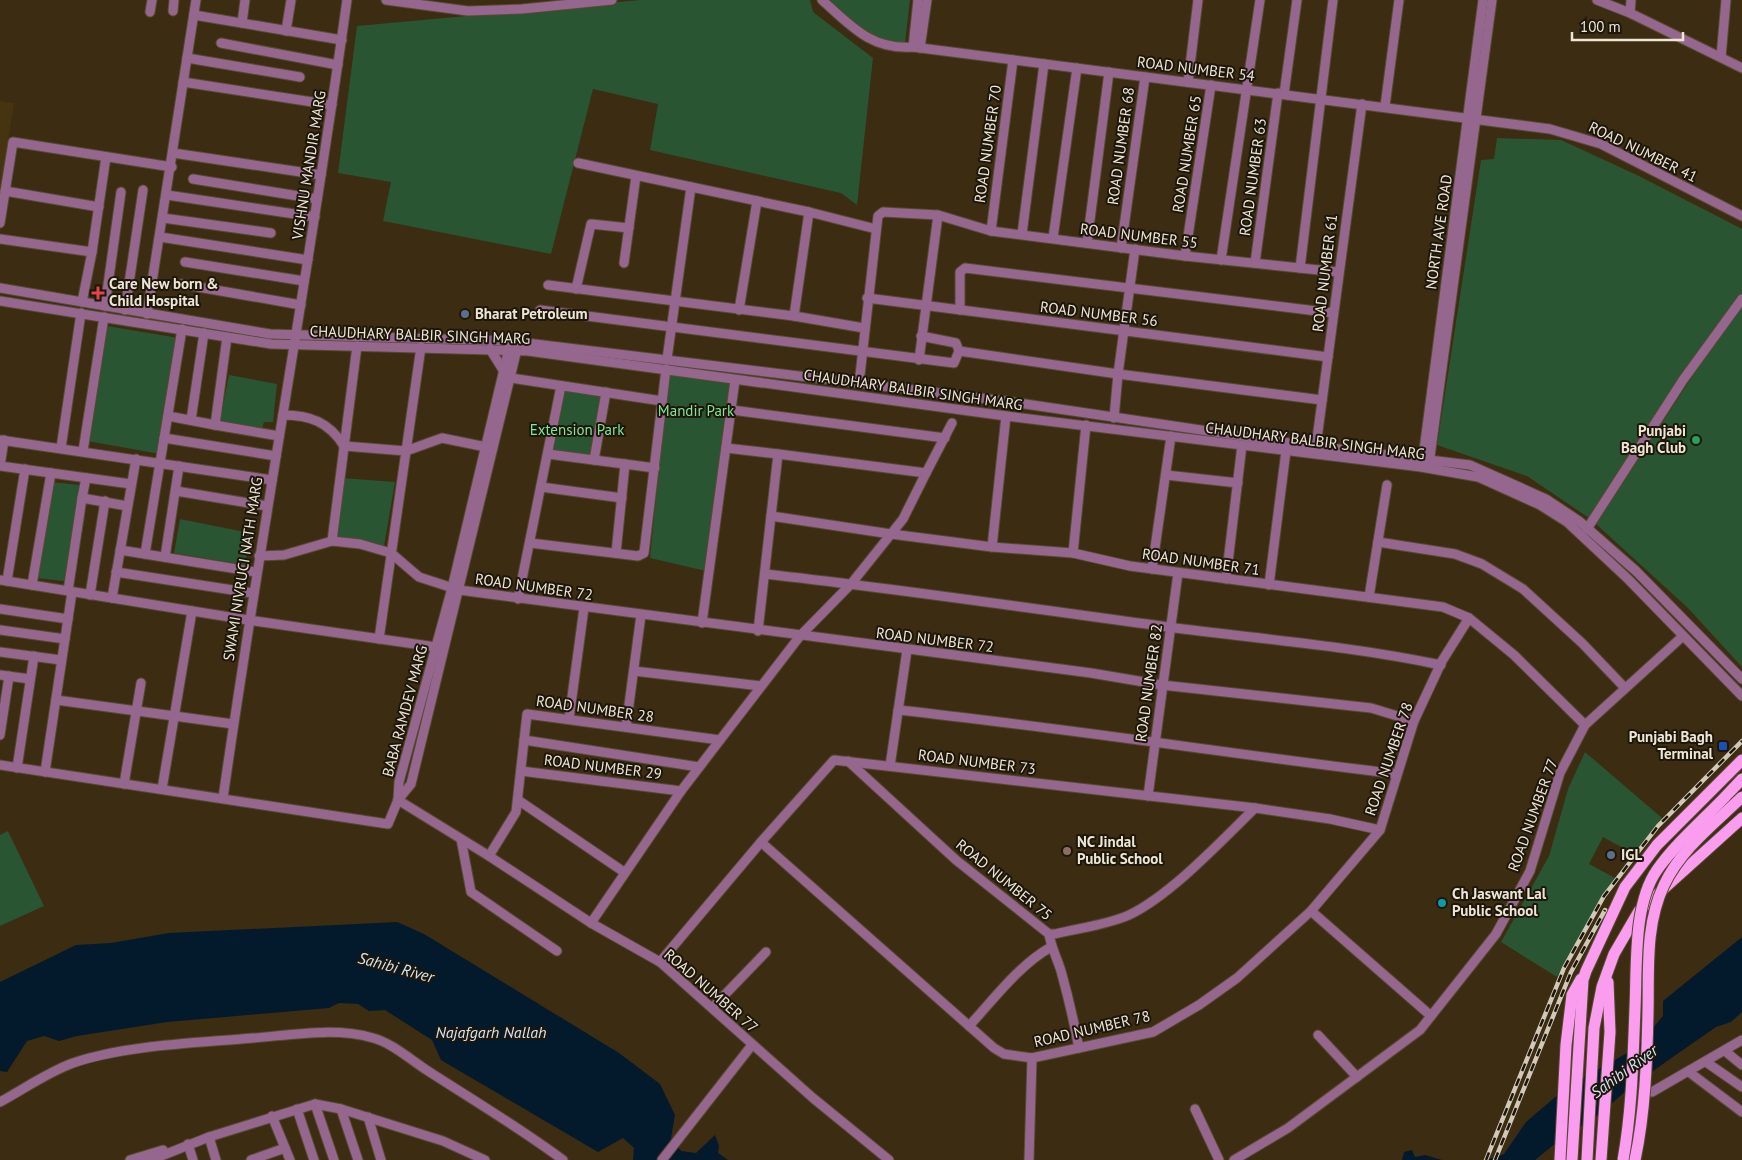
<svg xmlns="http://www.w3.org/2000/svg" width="1742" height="1160" viewBox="0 0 1742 1160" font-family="'PT Sans',sans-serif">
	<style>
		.built { fill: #463411 }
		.green { fill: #295532 }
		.water { fill: #031a2c }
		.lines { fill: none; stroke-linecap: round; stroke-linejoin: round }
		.minor-casing { stroke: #584a31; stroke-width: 11 }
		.major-casing { stroke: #584a31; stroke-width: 13 }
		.minor { stroke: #95678e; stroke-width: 9 }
		.major { stroke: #fa9def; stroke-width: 11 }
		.rail-casing { stroke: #d2c8b7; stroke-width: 4.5 }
		.rail { stroke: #1d160b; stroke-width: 2.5; stroke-dasharray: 8; stroke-linecap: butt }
		.major-bridge-casing { stroke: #584a31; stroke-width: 13; stroke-linecap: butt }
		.major-bridge { stroke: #fa9def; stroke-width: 11 }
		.health-dot { fill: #e0444e; stroke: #1d160b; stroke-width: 2 }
		.service-dot { fill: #5c6f8a; stroke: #1d160b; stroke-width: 2 }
		.leisure-dot { fill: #2e9e5b; stroke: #1d160b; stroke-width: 2 }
		.transit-dot { fill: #1a4fb4; stroke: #1d160b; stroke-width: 2 }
		.education-dot { fill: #8d6e63; stroke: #1d160b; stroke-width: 2 }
		.culture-dot { fill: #0f9aa8; stroke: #1d160b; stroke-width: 2 }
		.labels { text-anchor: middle; stroke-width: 4; stroke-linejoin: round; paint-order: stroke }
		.street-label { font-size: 15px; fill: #eee5d5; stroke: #1d160b }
		.poi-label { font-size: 15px; font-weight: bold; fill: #eee5d5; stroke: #1d160b; text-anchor: start }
		.park-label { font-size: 15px; fill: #81e696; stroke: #1d160b }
		.water-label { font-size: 16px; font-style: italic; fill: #d2e4f4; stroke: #1d160b }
	</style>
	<rect width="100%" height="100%" fill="#3b2c12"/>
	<!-- built -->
	<path class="built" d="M0,101L14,103L0,195Z"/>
	<!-- green -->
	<g class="green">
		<path d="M640,0H810L813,12L873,58L857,205L841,193L650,150L658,104L593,89L551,254L383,221L391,182L338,173L357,26Z"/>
		<path d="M830,0H910L905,43L866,36L855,28Z"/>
		<path d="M1497,138L1561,140L1639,176L1742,229V294L1691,361L1589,518L1527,476L1437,445L1481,160L1494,159Z"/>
		<path d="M1742,305V667L1688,608L1596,524L1705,357Z"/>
		<path d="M101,325L179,338L160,454L82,440Z"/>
		<path d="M668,372L733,382L706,571L650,558Z"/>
		<path d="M229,375L277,384L273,422H264L261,431L220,420Z"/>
		<path d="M564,389L606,392L594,460L551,451Z"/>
		<path d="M342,478L395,482L384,546L335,536Z"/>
		<path d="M51,482L89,486L87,499L76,514L85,517L73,582L36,578Z"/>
		<path d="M180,519L250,533L245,565L174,553Z"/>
		<path d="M1585,752L1662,818L1634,854L1603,837L1589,864L1615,878L1557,977L1501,942L1549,856L1568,789Z"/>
		<path d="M8,831L44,906L0,926V835Z"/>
	</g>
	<!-- water -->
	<g class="water">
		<path d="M397,922L424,934L619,1053L660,1084L675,1115L671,1138L681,1151L696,1153L715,1135L719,1146L718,1153L728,1160H633L634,1148L623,1138L598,1152L441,1060L432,1040L385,1010L369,1011L358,1004L339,1003L329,1008L167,1022L77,1036L59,1041L44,1036L27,1041L7,1072L0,1071V982L76,945L111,943L169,933Z"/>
		<path d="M1742,937V1012L1731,1022L1716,1027L1667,1061L1627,1090L1601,1113L1561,1139L1535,1160H1487L1504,1154L1526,1122L1567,1087L1627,1053L1641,1042L1663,1016V1001Z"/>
		<path d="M1412,1150L1415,1157L1425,1155L1442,1160H1402L1404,1152Z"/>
	</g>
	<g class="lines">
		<!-- minor casing -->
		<g class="minor-casing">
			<g id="minor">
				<path d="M386,0L468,11L522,9L612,0"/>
				<path d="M822,0C851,26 871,50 913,47"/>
				<path d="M918,0L913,47L1550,129L1601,144L1742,216"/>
				<path d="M1597,0L1630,13L1742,68"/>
				<path d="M173,11L174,0"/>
				<path d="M150,12L152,0"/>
				<path d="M1630,13L1631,0"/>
				<path d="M194,15L342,40"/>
				<path d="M242,23L245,0"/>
				<path d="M286,31L291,0"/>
				<path d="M221,43L338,65"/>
				<path d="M920,48L927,0"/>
				<path d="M1721,57L1726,0"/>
				<path d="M187,58L300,77"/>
				<path d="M183,82L332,105"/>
				<path d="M1188,82L1198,0"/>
				<path d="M1284,94L1297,0"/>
				<path d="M1385,106L1399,0"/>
				<path d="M173,153L321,175"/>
				<path d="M578,163L809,212L876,229"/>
				<path d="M193,179L317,199"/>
				<path d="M5,191L99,207"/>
				<path d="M167,195L315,217"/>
				<path d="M938,215L991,231L1185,256L1338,272"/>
				<path d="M163,218L271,233"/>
				<path d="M0,223L13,142L172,167"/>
				<path d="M991,231L1013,60"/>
				<path d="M1022,234L1044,64"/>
				<path d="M160,237L308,260"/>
				<path d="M1053,238L1077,68"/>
				<path d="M0,239L92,252"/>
				<path d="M1087,243L1109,72"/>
				<path d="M1121,248L1145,77"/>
				<path d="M1185,256L1211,85"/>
				<path d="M1221,260L1260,0"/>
				<path d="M185,262L304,281"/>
				<path d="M624,263L636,176"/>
				<path d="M1255,263L1278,93"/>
				<path d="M1300,268L1333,0"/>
				<path d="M181,284L301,305"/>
				<path d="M548,285L794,316L864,328"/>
				<path d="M0,288L270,334L510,341L1005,401L1289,443L1470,465L1546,499L1579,521L1636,571L1742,679"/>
				<path d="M576,289L591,224L629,228"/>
				<path d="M867,298L1328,357"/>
				<path d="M0,301L271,344L528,351L1006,416L1421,467L1478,477L1540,505L1567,522L1628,579L1742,696"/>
				<path d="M82,302L92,252L106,157"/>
				<path d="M105,306L121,192"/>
				<path d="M125,310L143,190"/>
				<path d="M540,310L954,363L959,351L956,343L921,336"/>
				<path d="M739,310L757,201"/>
				<path d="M960,310V272L965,268L1333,313"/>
				<path d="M147,314L196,0"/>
				<path d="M794,316L809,212"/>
				<path d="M227,337L215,425L279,436"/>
				<path d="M490,349L505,373"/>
				<path d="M959,351L1118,374L1322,400"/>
				<path d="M667,359L691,187"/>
				<path d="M511,378L662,401"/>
				<path d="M859,384L878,216L883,212L938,215L919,360"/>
				<path d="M732,410L945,438"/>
				<path d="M283,415C310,415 329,422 344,446L406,451L442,438L486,447"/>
				<path d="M168,416L215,425"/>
				<path d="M1114,418L1118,374L1135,249"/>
				<path d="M191,420L204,333"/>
				<path d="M164,438L276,456"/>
				<path d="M0,440L272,480"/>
				<path d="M4,440L0,466L131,484"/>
				<path d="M1316,446L1362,104"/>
				<path d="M61,448L81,313"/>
				<path d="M726,448L778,454"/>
				<path d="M83,451L104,317"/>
				<path d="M548,454L655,468"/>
				<path d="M594,460L606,392"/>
				<path d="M1429,464L1492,0"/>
				<path d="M1422,465L1483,0"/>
				<path d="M1166,475L1238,483"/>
				<path d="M541,487L622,498"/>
				<path d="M176,491L267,506"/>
				<path d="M82,498L86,478"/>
				<path d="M771,516L891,534L992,547L1073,553L1130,566L1443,607L1469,618L1514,655L1585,725"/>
				<path d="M1587,529L1683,380L1742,299"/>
				<path d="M332,541L357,346"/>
				<path d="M1378,542L1455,554L1482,564L1523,589L1582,643L1625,688"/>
				<path d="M530,543L638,556L644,553L666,369"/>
				<path d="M992,547L1006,416"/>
				<path d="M120,550L256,572"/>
				<path d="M616,553L625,464"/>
				<path d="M1073,553L1086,425"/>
				<path d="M145,554L182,329"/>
				<path d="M259,556L284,555L332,541L360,544L391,553L419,577L459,590L1091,673L1162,685L1371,708L1414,721"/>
				<path d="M165,557L179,466"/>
				<path d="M1152,569L1171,436"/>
				<path d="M116,572L252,593"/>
				<path d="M765,574C900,589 1034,609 1168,627C1259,639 1351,646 1441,665"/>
				<path d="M1226,579L1242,445"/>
				<path d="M0,580L248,620L436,647"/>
				<path d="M7,581L25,469"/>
				<path d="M32,585L51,473"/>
				<path d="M1269,585L1286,451"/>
				<path d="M68,591L82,498L127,506"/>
				<path d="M90,595L105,501"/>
				<path d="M1369,597L1387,485"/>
				<path d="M112,598L136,459"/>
				<path d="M518,599L561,386"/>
				<path d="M0,609L68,619"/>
				<path d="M702,623L735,380"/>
				<path d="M0,630L65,639"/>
				<path d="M758,631L778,454L926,473L952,423"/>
				<path d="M379,639L421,347"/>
				<path d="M0,652L61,660"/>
				<path d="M634,671L761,686"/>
				<path d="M0,675L30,679"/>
				<path d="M56,700L233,724"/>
				<path d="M898,710C1065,728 1231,754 1397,774"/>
				<path d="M569,719L584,608"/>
				<path d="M626,727L641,615"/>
				<path d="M0,735L9,676"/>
				<path d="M524,740L699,767"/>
				<path d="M848,761L956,860L1049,934H1055C1079,928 1107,925 1129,915C1171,895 1221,841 1255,808"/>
				<path d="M0,765L388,824L398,800L411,784L518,345"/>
				<path d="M890,766L907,650"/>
				<path d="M17,768L34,656"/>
				<path d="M521,771L681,791"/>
				<path d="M45,772L72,592"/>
				<path d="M124,784L141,683"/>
				<path d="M162,789L192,611"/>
				<path d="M1148,796L1178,573"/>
				<path d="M223,798C261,532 310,267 347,0"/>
				<path d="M398,800L489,856L591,923L660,962L813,1098L889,1160"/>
				<path d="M398,800L399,782L452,588L510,344"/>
				<path d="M518,800L624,872"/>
				<path d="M461,839L471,892L557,951"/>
				<path d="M761,842L994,1048L1004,1054L1032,1058L1153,1032L1199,1005L1237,978L1311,911L1380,830L1414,721L1442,661L1469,618"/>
				<path d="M489,856L516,812L527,714L720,740"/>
				<path d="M1311,911L1431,1016"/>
				<path d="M591,923L681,791L720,740L800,636L851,584L903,519L926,473"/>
				<path d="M1049,934C1051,947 1057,958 1061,971C1068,996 1074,1022 1079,1048"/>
				<path d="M660,962L761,842L834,760L1255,808L1330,819L1380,830"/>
				<path d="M712,1008L766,952"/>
				<path d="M969,1026C994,999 1019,965 1051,947"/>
				<path d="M1318,1035L1357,1077"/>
				<path d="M1725,1051L1742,1065"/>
				<path d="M1706,1062L1742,1087"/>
				<path d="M1689,1072L1742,1112"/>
				<path d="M1652,1092L1742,1040"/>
				<path d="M0,1102C24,1089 48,1072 73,1063C124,1045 199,1043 253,1038C291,1035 335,1027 373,1038C392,1043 411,1060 428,1071C473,1100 520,1128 563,1160"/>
				<path d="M315,1104L334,1160"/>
				<path d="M297,1109L314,1160"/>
				<path d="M341,1109L358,1160"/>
				<path d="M1195,1109L1219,1160"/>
				<path d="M272,1116L290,1160"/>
				<path d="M368,1117L381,1160"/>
				<path d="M209,1137L216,1160"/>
				<path d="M188,1144L193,1160"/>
				<path d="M130,1160L163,1150"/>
				<path d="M151,1160L209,1137L315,1104L341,1109L443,1141L485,1160"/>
				<path d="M251,1160L285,1148"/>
				<path d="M662,1160L752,1045"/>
				<path d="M1029,1160L1032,1058"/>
				<path d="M1234,1160L1288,1128L1420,1030L1496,934L1530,871L1560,773L1585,725L1683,636"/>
			</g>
		</g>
		<!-- major casing -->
		<g class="major-casing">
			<g id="major">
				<path d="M1725,797L1742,779"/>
				<path d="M1560,1160L1566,1045L1572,995L1581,979"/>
				<path d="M1572,1160L1583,980L1586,971L1625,887L1657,845L1742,760"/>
				<path d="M1587,1160L1594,1028L1602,987L1614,954L1639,911L1742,818"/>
				<path d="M1601,1160L1610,1032L1608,982"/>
			</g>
		</g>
		<!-- minor -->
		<use href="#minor" class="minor"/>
		<!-- major -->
		<use href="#major" class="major"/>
		<!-- rail casing -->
		<g class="rail-casing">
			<g id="rail">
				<path d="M1486,1160L1564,968L1604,896L1658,826L1742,741"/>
				<path d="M1495,1160L1571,972L1605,910"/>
			</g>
		</g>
		<!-- rail -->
		<use href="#rail" class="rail"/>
		<!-- major-bridge casing -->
		<g class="major-bridge-casing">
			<g id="major-bridge">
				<path d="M1623,1160C1632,1110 1633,1058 1635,1008C1637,967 1633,904 1657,870C1675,844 1703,820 1725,797"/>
				<path d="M1635,1160C1645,1113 1647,1061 1648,1012C1649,970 1645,925 1664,885C1681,849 1714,824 1742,797"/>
			</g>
		</g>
		<!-- major-bridge -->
		<use href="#major-bridge" class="major-bridge"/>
	</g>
	<!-- markers -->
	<path class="health-dot" d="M95.5 285.5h5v5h5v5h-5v5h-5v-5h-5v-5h5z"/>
	<g class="service-dot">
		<circle cx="465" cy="314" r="5"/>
		<circle cx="1611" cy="855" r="5"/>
	</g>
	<circle class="leisure-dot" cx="1696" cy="440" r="5"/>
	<rect class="transit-dot" x="1718" y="741" width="10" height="10" rx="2.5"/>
	<circle class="education-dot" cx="1067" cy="851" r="5"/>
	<circle class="culture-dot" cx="1442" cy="903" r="5"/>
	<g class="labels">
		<!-- street labels -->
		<g class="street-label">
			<text transform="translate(1196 69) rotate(7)" y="5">ROAD NUMBER 54</text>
			<text transform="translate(988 144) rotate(-82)" y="5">ROAD NUMBER 70</text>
			<text transform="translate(1121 146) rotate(-82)" y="5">ROAD NUMBER 68</text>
			<text transform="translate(1643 152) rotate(26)" y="5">ROAD NUMBER 41</text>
			<text transform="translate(1187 154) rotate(-81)" y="5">ROAD NUMBER 65</text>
			<text transform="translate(309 165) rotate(-81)" y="5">VISHNU MANDIR MARG</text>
			<text transform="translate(1253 177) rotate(-82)" y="5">ROAD NUMBER 63</text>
			<text transform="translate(1439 232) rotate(-82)" y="5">NORTH AVE ROAD</text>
			<text transform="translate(1139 236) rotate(7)" y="5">ROAD NUMBER 55</text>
			<text transform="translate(1325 273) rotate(-83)" y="5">ROAD NUMBER 61</text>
			<text transform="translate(1099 314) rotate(7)" y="5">ROAD NUMBER 56</text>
			<text transform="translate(420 335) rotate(2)" y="5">CHAUDHARY BALBIR SINGH MARG</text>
			<text transform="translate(913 390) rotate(8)" y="5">CHAUDHARY BALBIR SINGH MARG</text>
			<text transform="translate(1315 441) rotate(7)" y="5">CHAUDHARY BALBIR SINGH MARG</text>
			<text transform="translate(1201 562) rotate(8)" y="5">ROAD NUMBER 71</text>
			<text transform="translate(243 569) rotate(-81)" y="5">SWAMI NIVRUCI NATH MARG</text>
			<text transform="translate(534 587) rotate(8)" y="5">ROAD NUMBER 72</text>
			<text transform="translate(935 640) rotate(7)" y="5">ROAD NUMBER 72</text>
			<text transform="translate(1149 683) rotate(-82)" y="5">ROAD NUMBER 82</text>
			<text transform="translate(595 709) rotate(8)" y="5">ROAD NUMBER 28</text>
			<text transform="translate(405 711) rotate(-75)" y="5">BABA RAMDEV MARG</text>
			<text transform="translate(1389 759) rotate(-71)" y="5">ROAD NUMBER 78</text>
			<text transform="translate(977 762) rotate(7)" y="5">ROAD NUMBER 73</text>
			<text transform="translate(603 767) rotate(7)" y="5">ROAD NUMBER 29</text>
			<text transform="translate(1533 815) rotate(-70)" y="5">ROAD NUMBER 77</text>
			<text transform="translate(1004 880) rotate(39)" y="5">ROAD NUMBER 75</text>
			<text transform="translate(711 991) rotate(41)" y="5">ROAD NUMBER 77</text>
			<text transform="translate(1092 1029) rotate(-13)" y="5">ROAD NUMBER 78</text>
		</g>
		<!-- poi labels -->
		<g class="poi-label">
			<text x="109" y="289">Care New born &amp;<tspan x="109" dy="17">Child Hospital</tspan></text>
			<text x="475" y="319">Bharat Petroleum</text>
			<text x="1686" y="436" text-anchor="end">Punjabi<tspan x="1686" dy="17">Bagh Club</tspan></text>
			<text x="1713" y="742" text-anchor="end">Punjabi Bagh<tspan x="1713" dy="17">Terminal</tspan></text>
			<text x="1077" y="847">NC Jindal<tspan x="1077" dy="17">Public School</tspan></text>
			<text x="1621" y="860">IGL</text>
			<text x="1452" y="899">Ch Jaswant Lal<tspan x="1452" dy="17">Public School</tspan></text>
		</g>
		<!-- park labels -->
		<g class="park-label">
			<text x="696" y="416">Mandir Park</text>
			<text x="577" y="435">Extension Park</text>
		</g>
		<!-- water labels -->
		<g class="water-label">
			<text transform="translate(396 967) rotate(15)" y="6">Sahibi River</text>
			<text x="491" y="1038">Najafgarh Nallah</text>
			<text transform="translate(1624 1071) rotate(-36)" y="6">Sahibi River</text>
		</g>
	</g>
	<!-- scale -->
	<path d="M1572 32v8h111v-8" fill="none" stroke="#eee5d5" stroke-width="2.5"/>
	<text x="1580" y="32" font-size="15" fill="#eee5d5" stroke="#1d160b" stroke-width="4" paint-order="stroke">100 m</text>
</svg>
